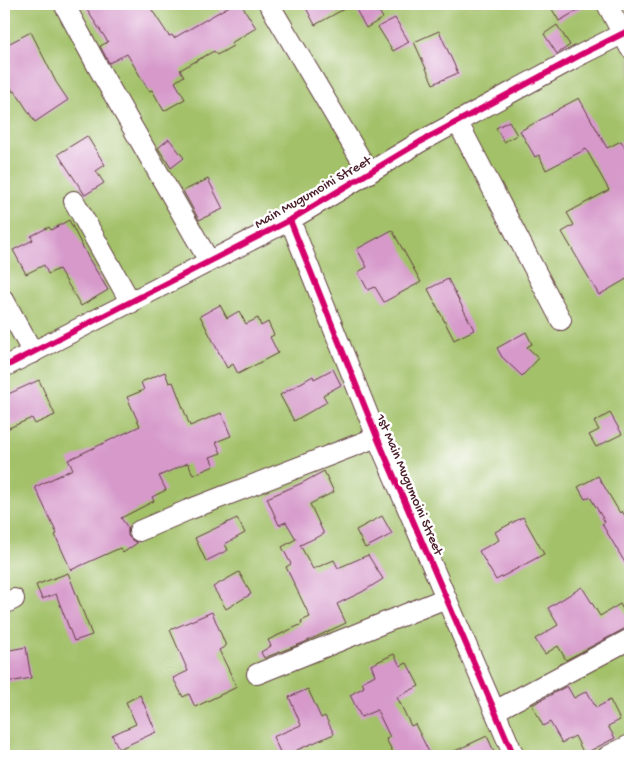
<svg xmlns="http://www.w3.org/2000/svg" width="634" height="760" viewBox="0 0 634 760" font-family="'Gochi Hand',sans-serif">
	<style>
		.green { fill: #a3c169; stroke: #76704a }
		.building { fill: #d699ca }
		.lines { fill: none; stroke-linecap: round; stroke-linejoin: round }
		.street-casing { stroke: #613c40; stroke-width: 22 }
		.street { stroke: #fff; stroke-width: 20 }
		.cycleway-casing { stroke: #fff; stroke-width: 9 }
		.cycleway { stroke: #d6006c; stroke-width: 6 }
		.labels { text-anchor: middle; stroke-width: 5; stroke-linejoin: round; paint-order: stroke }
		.street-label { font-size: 14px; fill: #4a1f2b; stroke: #fff }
	</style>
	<rect width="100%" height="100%" fill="#fff"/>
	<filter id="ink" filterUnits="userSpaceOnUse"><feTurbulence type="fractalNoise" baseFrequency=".02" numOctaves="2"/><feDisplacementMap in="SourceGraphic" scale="10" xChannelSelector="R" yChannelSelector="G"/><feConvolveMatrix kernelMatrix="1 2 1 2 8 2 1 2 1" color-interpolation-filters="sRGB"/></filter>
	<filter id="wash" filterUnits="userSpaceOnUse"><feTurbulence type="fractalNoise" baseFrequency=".0096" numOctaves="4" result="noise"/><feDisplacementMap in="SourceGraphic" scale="20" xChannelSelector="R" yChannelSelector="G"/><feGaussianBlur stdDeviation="1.12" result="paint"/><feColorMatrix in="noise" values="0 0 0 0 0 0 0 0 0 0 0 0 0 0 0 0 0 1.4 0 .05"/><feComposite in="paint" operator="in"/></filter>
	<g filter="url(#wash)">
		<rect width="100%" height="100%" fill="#e6dfba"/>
		<!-- green -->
		<rect class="green" x="4" y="4" width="626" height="752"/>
		<g id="blocks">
			<!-- building -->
			<g class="building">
				<path d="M83,4H148L169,36L172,35L174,38L233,4H241L256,28L231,43L233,46L217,55L214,51L180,70L184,76L175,82L185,99L164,111L152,90L149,91L127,54L109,63L100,46L108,42Z"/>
				<path d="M304,4H374L383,18L366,28L353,4L315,25Z"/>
				<path d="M549,4H589L559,21Z"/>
				<path d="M395,18L409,42L393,51L378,27Z"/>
				<path d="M557,25L570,45L557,54L544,34Z"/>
				<path d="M439,31L458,73L433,84L414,42Z"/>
				<path d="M31,32L56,82L68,100L35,122L15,91L13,92L4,72V46Z"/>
				<path d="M579,98L607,148L621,141L630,157V277L599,295L562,232L574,225L567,213L609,190L586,149L546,170L539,155L535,157L520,131L558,110V109Z"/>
				<path d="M509,121L517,135L504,142L496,128Z"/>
				<path d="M87,136L105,165L96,171L104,183L85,195L58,154Z"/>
				<path d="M169,139L184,158L171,168L158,148Z"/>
				<path d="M208,179L223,209L199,220L183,191Z"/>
				<path d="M69,220L89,259L108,290L81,306L59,269L48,274L44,265L26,274L13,250L33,240L31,236L49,227L51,230Z"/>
				<path d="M392,230L421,282L384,302L375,287L368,290L358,272L367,267L357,249Z"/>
				<path d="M448,279L474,330L454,340L428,289Z"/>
				<path d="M220,305L227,318L239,311L246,324L258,318L261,326L268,322L274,335L270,337L278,353L238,374L233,364L227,368L200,316Z"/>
				<path d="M526,332L532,344L527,347L539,358L522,376L502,357L497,348Z"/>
				<path d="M333,369L341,385L323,395L327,402L294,421L280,395L313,376L314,379Z"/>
				<path d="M165,372L169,383L173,382L190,426L221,413L231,436L216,442L221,453L210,457L214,466L193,475L188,463L159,476L166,490L152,497L154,501L121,518L128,528V536L132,540L137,543L123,553L120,548L71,570L55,535L57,534L35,487L73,469L68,460L140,426L127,397L144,390L141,382Z"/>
				<path d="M39,380L55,415L35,424L32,418L4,430V396Z"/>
				<path d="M610,413L622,434L596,447L589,435L599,430L594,422Z"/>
				<path d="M324,471L334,492L310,504L324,534L300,545L313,569L334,560L338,568L368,555L383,579L362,592L337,604L346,623L303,643L264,658L261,652L271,646L268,640L302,624L301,621L310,617L286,567L291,564L282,547L296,539L286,522L279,525L267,498L302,483Z"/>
				<path d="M598,476L620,513L622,511L630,524V571L602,524L605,522L590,497L585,499L578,487Z"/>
				<path d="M382,516L392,534L365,548L356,530Z"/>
				<path d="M523,517L544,554L496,580L479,551L499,540L495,532Z"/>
				<path d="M237,518L245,533L225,544L228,550L206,561L195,538Z"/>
				<path d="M239,572L251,594L226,609L213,587Z"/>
				<path d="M68,573L92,635L74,641L56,594L42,599L36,585Z"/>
				<path d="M582,587L600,616L620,604L630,622V627L624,629L566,660L558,646L545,654L535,639L558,625L548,608Z"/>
				<path d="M212,612L226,646L219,650L237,687L195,707L189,694L183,697L173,678L188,671L170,630Z"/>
				<path d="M26,647L31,678L4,683V651Z"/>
				<path d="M394,654L400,666L407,663L419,686L397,697L411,726L415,724L431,756H395L386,739L390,737L377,710L361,717L350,695L364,687L362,682L375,675L371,665Z"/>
				<path d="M567,686L574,698L587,691L596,708L610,700L620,720L608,726L615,738L584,754L575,736L562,743L550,722L543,726L532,705Z"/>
				<path d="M308,689L321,718L325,716L334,734L297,750L296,751L298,756H282L273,737L301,725L289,697Z"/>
				<path d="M140,695L156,732L119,749L112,735L136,724L126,702Z"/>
				<path d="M487,736L496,756H444Z"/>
			</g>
		</g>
	</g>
	<g filter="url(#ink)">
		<use href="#blocks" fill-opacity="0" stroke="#613c40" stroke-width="1"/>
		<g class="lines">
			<!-- street casing -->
			<g class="street-casing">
				<g id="street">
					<path d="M64,4L99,69L209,261"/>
					<path d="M269,4L369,173"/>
					<path d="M607,4L630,48"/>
					<path d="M457,121L561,320"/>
					<path d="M74,201L131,303"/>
					<path d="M290,220L377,437L514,756"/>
					<path d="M4,300L33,353"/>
					<path d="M4,367L290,220L420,142L582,54L630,30"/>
					<path d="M139,531L188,510L377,437"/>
					<path d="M4,604L14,599"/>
					<path d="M257,674L446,598"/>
					<path d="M495,711L630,639"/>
					<path d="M608,756L630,745"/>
				</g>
			</g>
			<!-- street -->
			<use href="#street" class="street"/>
			<!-- cycleway casing -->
			<g class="cycleway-casing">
				<g id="cycleway">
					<path d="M290,220L377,437L514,756"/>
					<path d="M4,367L290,220L420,142L582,54L630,30"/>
				</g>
			</g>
			<!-- cycleway -->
			<use href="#cycleway" class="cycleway"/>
		</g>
	</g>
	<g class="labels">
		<!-- street labels -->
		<g class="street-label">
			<text transform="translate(312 191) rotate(-30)" y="5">Main Mugumoini Street</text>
			<text transform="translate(411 484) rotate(67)" y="5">1st Main Mugumoini Street</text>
		</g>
	</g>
	<!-- margin -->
	<rect width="634" height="760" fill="none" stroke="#fff" stroke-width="20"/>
</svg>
